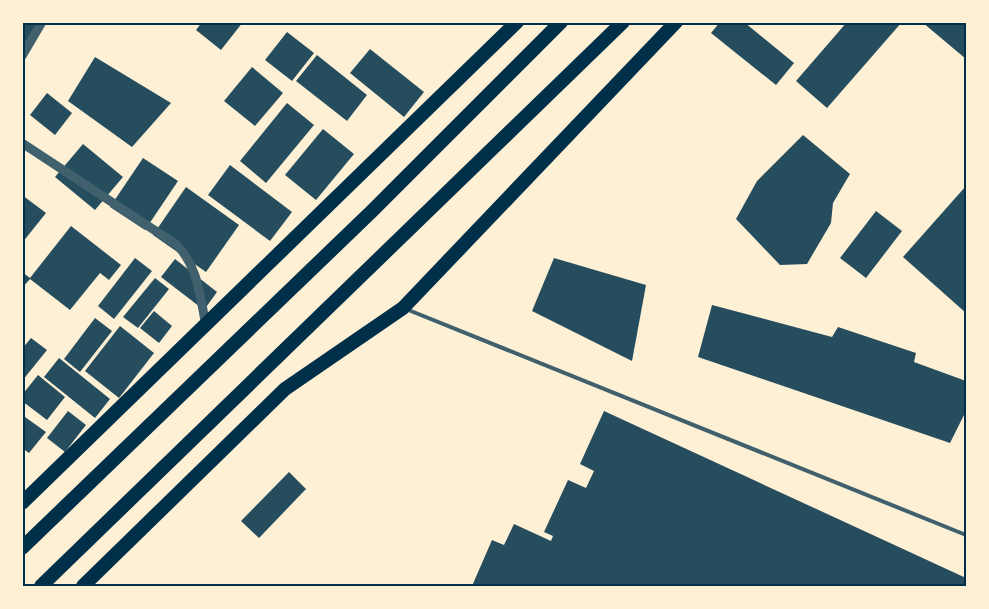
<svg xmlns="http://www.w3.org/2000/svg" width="989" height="609" viewBox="0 0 989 609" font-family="'IBM Plex Sans',sans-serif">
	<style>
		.building { fill: #264d5e }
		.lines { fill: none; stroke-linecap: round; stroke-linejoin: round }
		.service { stroke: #3f606c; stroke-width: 4 }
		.tertiary { stroke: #3f606c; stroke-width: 9 }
		.trunk { stroke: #003049; stroke-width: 14 }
		.neatline { fill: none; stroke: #003049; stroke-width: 2 }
	</style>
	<rect width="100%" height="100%" fill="#fdf0d5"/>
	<!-- building -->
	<g class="building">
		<path d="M22,22H42L22,57Z"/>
		<path d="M202,22H243L221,50L196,30Z"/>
		<path d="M720,22H744L794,63L776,85L711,33Z"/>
		<path d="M847,22H902L827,108L796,81Z"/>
		<path d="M922,22H966V59Z"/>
		<path d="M287,32L314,53L292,81L265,60Z"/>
		<path d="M370,49L424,92L404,117L350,73Z"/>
		<path d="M317,55L367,95L347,121L296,81Z"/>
		<path d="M95,57L171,103L132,147L68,101Z"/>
		<path d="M252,67L283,93L255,126L224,101Z"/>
		<path d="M47,93L72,113L55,135L30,115Z"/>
		<path d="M287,103L314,125L266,183L240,161Z"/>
		<path d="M323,129L354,154L316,200L285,175Z"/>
		<path d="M803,135L850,174L833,203L831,223L807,264L780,265L736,219L757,181Z"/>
		<path d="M83,144L123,177L95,210L55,177Z"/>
		<path d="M143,158L178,181L145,230L110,207Z"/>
		<path d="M230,165L292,212L270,241L208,195Z"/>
		<path d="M966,186V313L903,257Z"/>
		<path d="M186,187L239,225L206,272L153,235Z"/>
		<path d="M22,195L46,213L22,243Z"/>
		<path d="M876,211L902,231L866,278L840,258Z"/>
		<path d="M71,226L121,265L109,280L100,273L70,310L30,279L22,288V272L30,278Z"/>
		<path d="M135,258L152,271L114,319L98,306Z"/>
		<path d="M554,258L646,285L632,361L532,311Z"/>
		<path d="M175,259L217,292L204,310L161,277Z"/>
		<path d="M155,278L169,289L138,328L123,317Z"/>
		<path d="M712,305L832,337L838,327L916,353L914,362L966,381V411L950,443L698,357Z"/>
		<path d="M154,311L172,326L159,343L140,328Z"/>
		<path d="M95,318L112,331L80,372L64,359Z"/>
		<path d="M120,326L154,353L119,398L85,371Z"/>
		<path d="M31,338L47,350L22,381V349Z"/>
		<path d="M59,358L110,399L95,418L44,377Z"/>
		<path d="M38,375L65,397L47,420L22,401V395Z"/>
		<path d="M68,411L86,425L65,452L47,438Z"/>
		<path d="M604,411L966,578V586H472L492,540L504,545L514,524L551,541L553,536L544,532L568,480L586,488L594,471L580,464Z"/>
		<path d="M25,417L46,432L29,453L22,448V420Z"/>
		<path d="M289,472L306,489L259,538L241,521Z"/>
	</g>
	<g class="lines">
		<!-- service -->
		<path class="service" d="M406,309L966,535"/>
		<!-- tertiary -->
		<g class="tertiary">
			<path d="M22,56L42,22"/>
			<path d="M22,143L177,245C198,267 200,296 206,326"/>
		</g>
		<!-- trunk -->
		<g class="trunk">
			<path d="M22,503L517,22"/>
			<path d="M22,548L371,212L561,22"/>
			<path d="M41,586L623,22"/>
			<path d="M83,586L285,389L403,308L676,22"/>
		</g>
	</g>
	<!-- border -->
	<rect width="989" height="609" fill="none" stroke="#fdf0d5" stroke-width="48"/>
	<rect x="24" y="24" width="941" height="561" class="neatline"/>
</svg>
